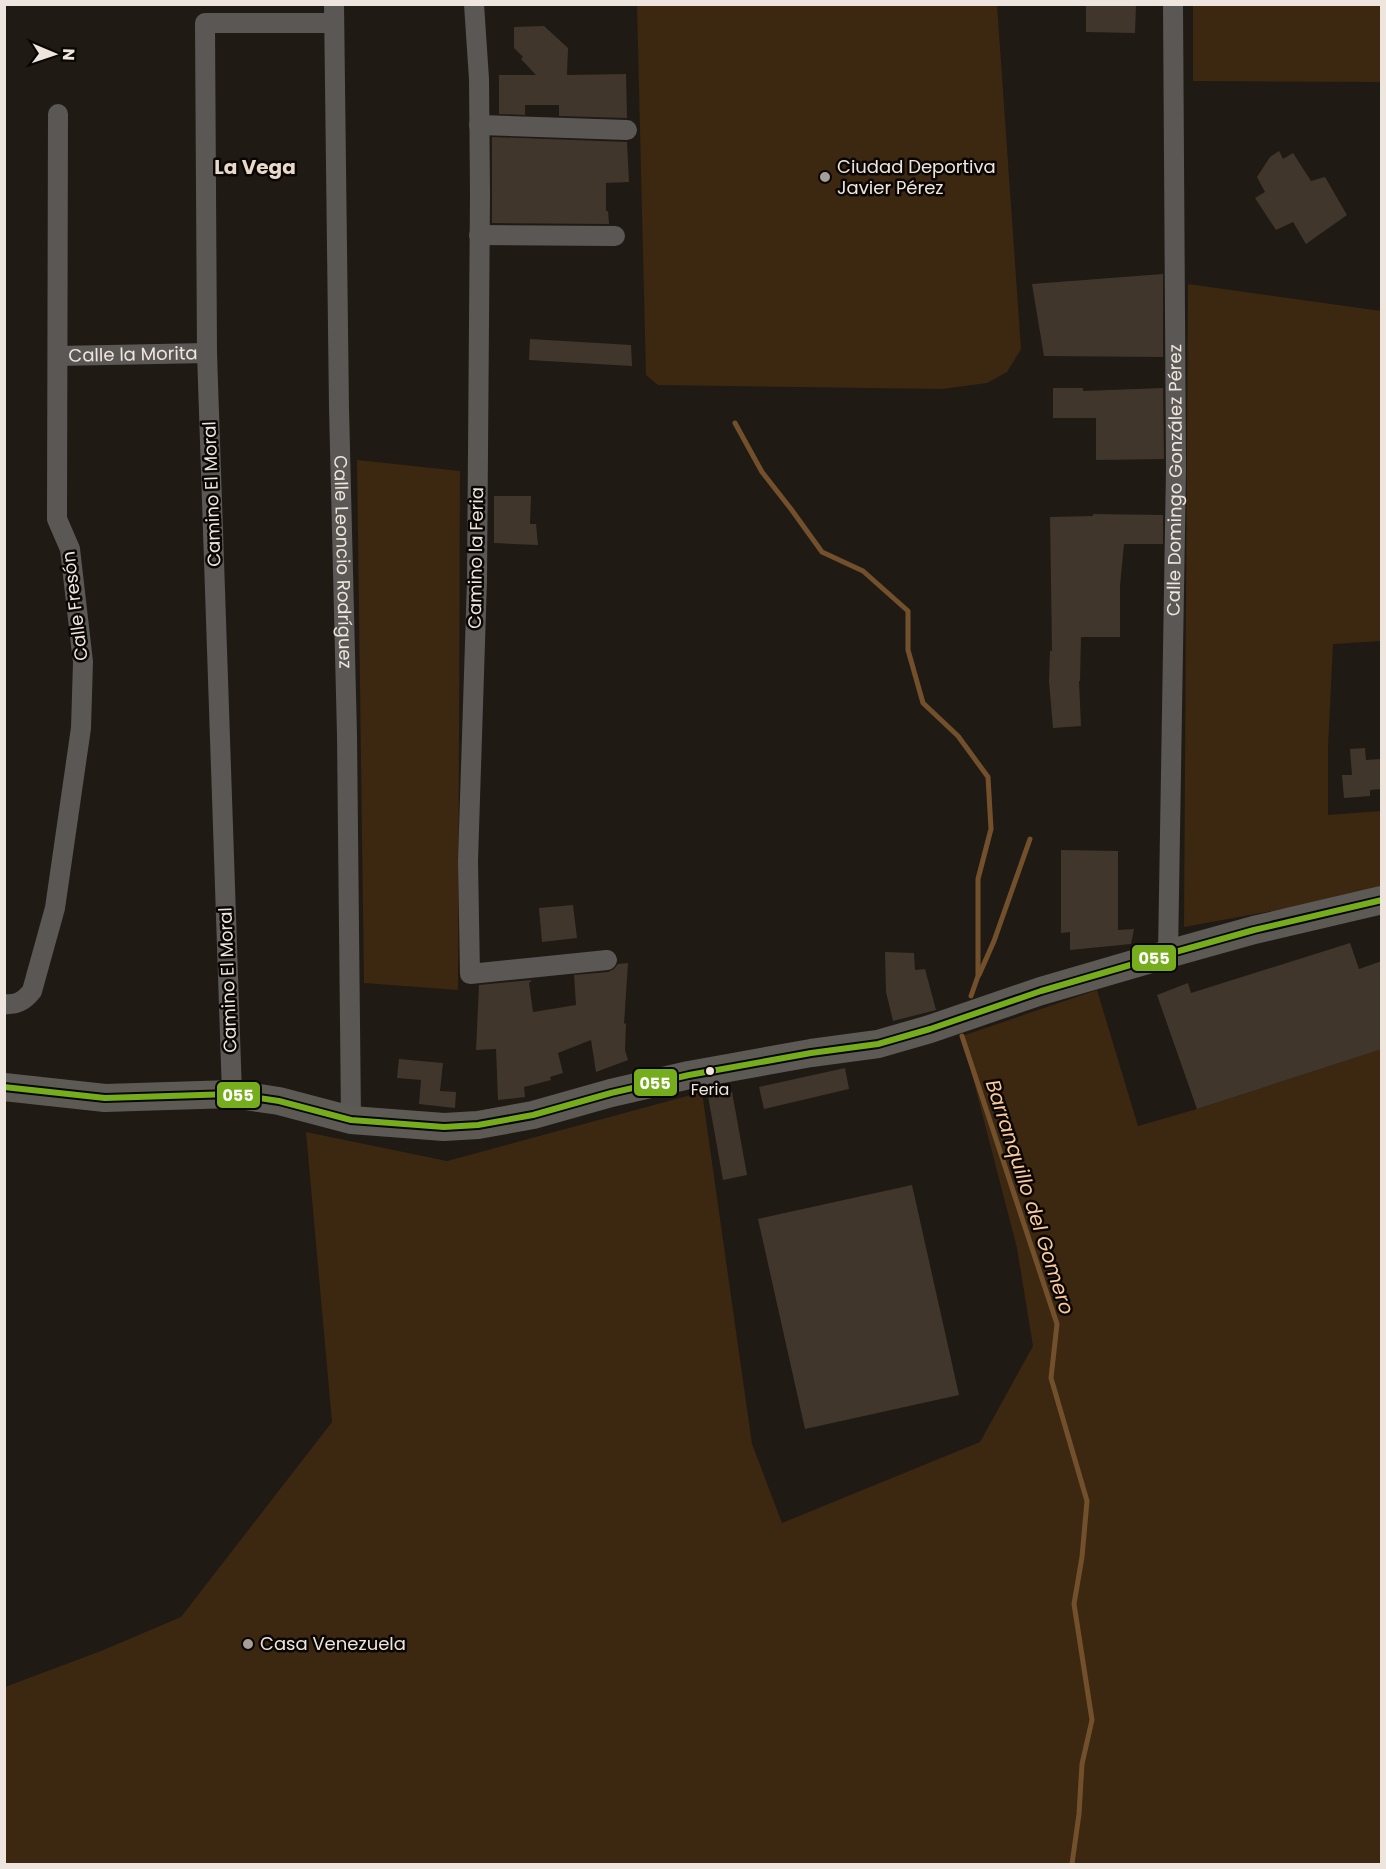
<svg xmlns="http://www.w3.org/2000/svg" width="1386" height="1869" viewBox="0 0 1386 1869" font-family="Poppins,sans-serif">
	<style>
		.green { fill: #3c2711 }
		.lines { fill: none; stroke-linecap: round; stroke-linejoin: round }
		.stream { stroke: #73502c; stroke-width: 5 }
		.building { fill: #40362c }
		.minor { stroke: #5a5755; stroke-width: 20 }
		.secondary { stroke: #5d5a56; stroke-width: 28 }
		.bus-1-casing { stroke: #0a0603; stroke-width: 10 }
		.bus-1 { stroke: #75ad1c; stroke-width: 6 }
		.poi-dot { fill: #a69f97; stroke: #0a0603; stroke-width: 2 }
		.bus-dot { fill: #eee6de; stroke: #0a0603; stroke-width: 2 }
		.labels { text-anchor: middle; stroke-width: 5; stroke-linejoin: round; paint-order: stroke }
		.bus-label { font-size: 16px; fill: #eee6de; stroke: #0a0603 }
		.poi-label { font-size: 18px; fill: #eee6de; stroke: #0a0603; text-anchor: start }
		.street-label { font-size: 18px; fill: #eee6de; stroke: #0a0603 }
		.neighbourhood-label { font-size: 20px; font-weight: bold; fill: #e9d9ca; stroke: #0a0603 }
		.water-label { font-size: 20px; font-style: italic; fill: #fbc99a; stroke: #0a0603 }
		.line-badge { stroke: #0a0603; stroke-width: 2 }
		.badge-label { font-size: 16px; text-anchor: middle; font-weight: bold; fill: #fff }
	</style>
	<rect width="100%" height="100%" fill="#201a14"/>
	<!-- green -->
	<g class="green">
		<path d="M637,5H997L1021,349L1007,372L987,383L942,389L658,385L646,375Z"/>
		<path d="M1193,5H1381V82L1193,81Z"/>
		<path d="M1188,284L1381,311V641L1333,644L1328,748V815L1381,811V891L1184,927Z"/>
		<path d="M357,460L460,471L458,990L364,983Z"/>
		<path d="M1097,990L1138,1126L1197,1109L1381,1049V1864H5V1687L101,1651L181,1617L332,1422L306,1132L447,1161L702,1092L752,1444L782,1523L980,1442L1033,1346L1017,1248L962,1036Z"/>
	</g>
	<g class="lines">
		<!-- stream -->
		<g class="stream">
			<path d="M735,423L762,472L791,509L822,552L863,571L908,611V650L923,703L958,736L988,777L991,829L978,879V976L971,996"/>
			<path d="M979,975L994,941L1030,839"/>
			<path d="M962,1036L1057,1324L1051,1378L1087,1501L1082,1557L1074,1604L1092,1720L1082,1764L1079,1814L1072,1864"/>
		</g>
	</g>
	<!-- building -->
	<g class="building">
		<path d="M1086,4H1136L1135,33L1086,32Z"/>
		<path d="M544,26L568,48L567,75L626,74L627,118L559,116V105H525V115L499,114V75H536L521,59L523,57L514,48V27Z"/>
		<path d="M492,137L627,142L629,182L606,183V211H608L609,224L492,223Z"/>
		<path d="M1279,151L1283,159L1293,153L1311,181L1325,177L1347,215L1306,244L1293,222L1276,230L1255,198L1265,192L1257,177L1270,157Z"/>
		<path d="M1163,274V357L1044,356L1032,284Z"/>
		<path d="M530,339L631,345L632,366L529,360Z"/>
		<path d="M1053,388H1083V391L1163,388L1164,459L1096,460V418H1053Z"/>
		<path d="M494,496H531L530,524H536L538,545L494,543Z"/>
		<path d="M1093,514L1163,515V544H1124L1120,586V637H1081L1080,681H1079L1081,726L1053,728L1049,681L1050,651H1052L1050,517L1093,516Z"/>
		<path d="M1365,748L1366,760L1382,759V789L1370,790V796L1344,798L1342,775H1352L1350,749Z"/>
		<path d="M1061,850L1118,851V930L1134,929L1131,944L1070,950V932L1061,933Z"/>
		<path d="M573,905L577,938L542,942L539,908Z"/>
		<path d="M1350,943L1359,969L1382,961V1049L1197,1109L1157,995L1188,983L1191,993Z"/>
		<path d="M885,952L914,953L915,970L925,969L936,1010L893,1021L886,992Z"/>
		<path d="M628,963L624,1024L626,1023L625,1050L628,1060L596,1072L591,1040L558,1053L563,1073L550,1077L551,1080L524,1087L525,1097L498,1100L496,1049L476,1050L479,985L532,980L529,983L533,1012L576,1005L574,975L608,972L614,969L618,964Z"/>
		<path d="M399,1059L443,1063L440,1091L456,1092L455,1108L419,1104L421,1080L397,1078Z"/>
		<path d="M845,1068L849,1089L764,1109L759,1087Z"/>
		<path d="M732,1092L747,1175L723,1180L708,1096Z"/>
		<path d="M912,1185L959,1395L805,1429L758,1219Z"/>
	</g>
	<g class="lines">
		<!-- minor -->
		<g class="minor">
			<path id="s1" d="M334,4L339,408L347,735L351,1120"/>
			<path d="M474,4L479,79L480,194L477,580L468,861L470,974L607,960"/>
			<path d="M479,125L627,130"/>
			<path d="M479,235L615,236"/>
			<path id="s2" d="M58,356L207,353"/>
			<path id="s3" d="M1168,954L1176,469L1173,4"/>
			<path d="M4,1004C17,1005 24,1001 32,991L55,908L81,728L83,662L70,549L57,519L58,114"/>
			<path d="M232,1094L207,353L205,23H334"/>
		</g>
		<!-- secondary -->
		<path class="secondary" d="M4,1087L105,1098L232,1094L279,1101L351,1120L444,1127L478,1125L533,1115L611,1093L689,1075L811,1053L878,1044L930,1029L1041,991L1168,954L1254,930L1382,900"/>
		<!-- bus-1 casing -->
		<g class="bus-1-casing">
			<path id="bus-1" d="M4,1087L105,1098L232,1094L279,1101L351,1120L444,1127L478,1125L533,1115L611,1093L689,1075L811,1053L878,1044L930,1029L1041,991L1168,954L1254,930L1382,900"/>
		</g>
		<!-- bus-1 -->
		<use href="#bus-1" class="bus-1"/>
	</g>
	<!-- markers -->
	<g class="poi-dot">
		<circle cx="825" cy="177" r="6"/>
		<circle cx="248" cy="1644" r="6"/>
	</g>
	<circle class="bus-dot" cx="710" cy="1071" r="5"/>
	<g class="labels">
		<!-- bus labels -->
		<g class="bus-label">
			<text x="710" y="1095">Feria</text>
		</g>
		<!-- poi labels -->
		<g class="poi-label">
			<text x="837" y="173">Ciudad Deportiva<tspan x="837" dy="21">Javier Pérez</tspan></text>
			<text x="260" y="1650">Casa Venezuela</text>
		</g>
		<!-- street labels -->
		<g class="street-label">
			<text dy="6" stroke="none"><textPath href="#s2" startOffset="75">Calle la Morita</textPath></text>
			<text dy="6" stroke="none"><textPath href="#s3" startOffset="474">Calle Domingo González Pérez</textPath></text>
			<text transform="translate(212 494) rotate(-92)" y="6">Camino El Moral</text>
			<text transform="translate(476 558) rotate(-89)" y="6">Camino la Feria</text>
			<text dy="6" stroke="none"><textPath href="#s1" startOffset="558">Calle Leoncio Rodríguez</textPath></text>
			<text transform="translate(75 606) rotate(-97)" y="6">Calle Fresón</text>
			<text transform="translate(228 980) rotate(-92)" y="6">Camino El Moral</text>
		</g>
		<!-- neighbourhood labels -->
		<g class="neighbourhood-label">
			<text x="255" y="174">La Vega</text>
		</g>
		<!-- water labels -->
		<g class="water-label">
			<text transform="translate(1030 1197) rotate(72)" y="7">Barranquillo del Gomero</text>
		</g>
	</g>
	<g class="line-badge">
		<rect x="1131" y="944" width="46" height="28" rx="6" fill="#75ad1c"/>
		<rect x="633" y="1068" width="45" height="29" rx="6" fill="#75ad1c"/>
		<rect x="216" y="1081" width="45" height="28" rx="6" fill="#75ad1c"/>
	</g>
	<g class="badge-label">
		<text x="1154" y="964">055</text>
		<text x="655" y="1089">055</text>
		<text x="238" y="1101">055</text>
	</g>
	<!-- border -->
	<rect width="1386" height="1869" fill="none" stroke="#eee6de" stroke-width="12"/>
	<!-- north arrow -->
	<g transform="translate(54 54) rotate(92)" stroke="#0a0603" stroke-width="4.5" paint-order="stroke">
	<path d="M0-4.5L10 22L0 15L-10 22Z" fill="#eee6de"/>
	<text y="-9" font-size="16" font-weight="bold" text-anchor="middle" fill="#eee6de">N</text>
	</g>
</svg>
